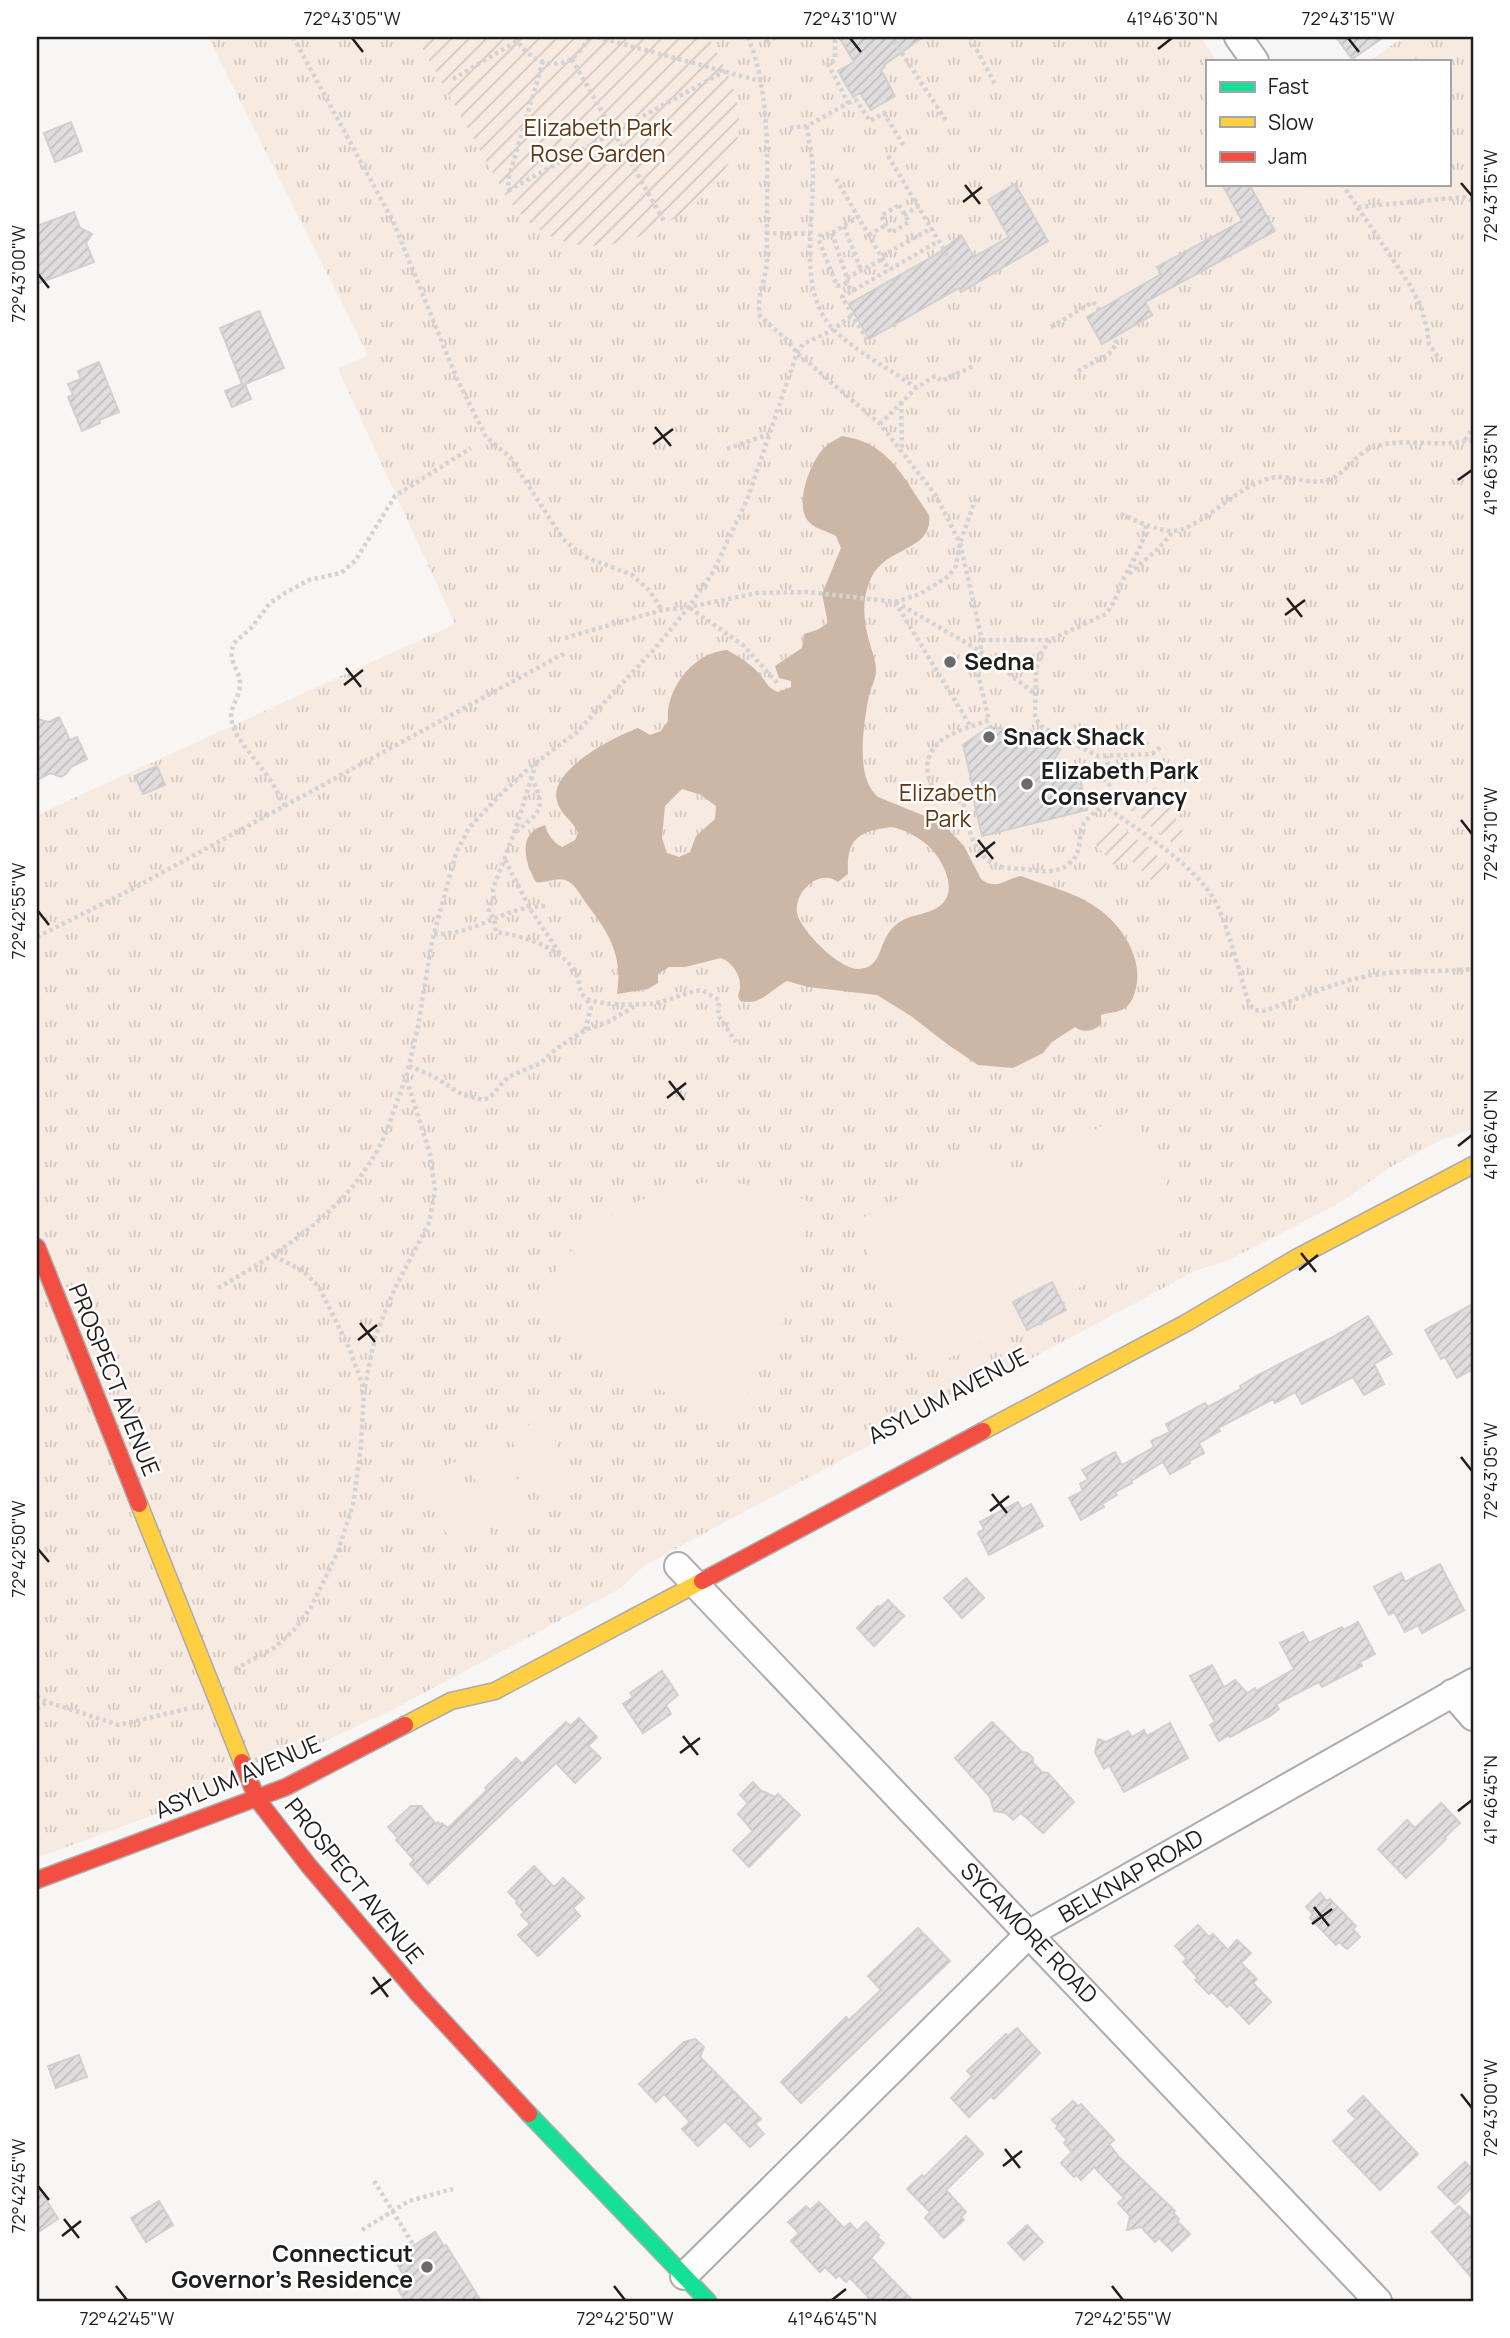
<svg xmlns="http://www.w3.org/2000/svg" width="1510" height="2338" viewBox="0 0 1510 2338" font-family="Manrope,sans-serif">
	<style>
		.park { fill: url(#park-tufts) }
		.garden { fill: url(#garden-furrows) }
		.pitch { fill: #f7eae1 }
		.water { fill: #ccb6a5; fill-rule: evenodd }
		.building { fill: url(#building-hatch); stroke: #d1d0cf; stroke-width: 2 }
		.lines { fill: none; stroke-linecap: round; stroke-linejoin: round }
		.street-casing { stroke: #adabab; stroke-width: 30 }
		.fast-casing { stroke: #adabab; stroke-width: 19 }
		.slow-casing { stroke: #adabab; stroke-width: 19 }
		.jam-casing { stroke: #adabab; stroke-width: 19 }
		.path { stroke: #d4d3d3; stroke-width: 4.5; stroke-dasharray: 3.5 3.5; stroke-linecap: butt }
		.street { stroke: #fefefe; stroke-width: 26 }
		.fast { stroke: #16e098; stroke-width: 16 }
		.slow { stroke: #ffcf43; stroke-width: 16 }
		.jam { stroke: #f24e42; stroke-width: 16 }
		.ticks { fill: none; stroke: #1f1e1d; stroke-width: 2.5 }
		.poi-dot { fill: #6b6a69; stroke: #fff; stroke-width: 2.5 }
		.labels { text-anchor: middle; stroke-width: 5; stroke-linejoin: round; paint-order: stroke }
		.park-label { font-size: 23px; fill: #60360f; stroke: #fff }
		.poi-label { font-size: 23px; font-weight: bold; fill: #1f1e1d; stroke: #fff; text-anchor: start }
		.street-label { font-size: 23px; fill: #1f1e1d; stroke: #fff }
		.neatline { fill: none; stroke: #1f1e1d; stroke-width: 2.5 }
		.ticks-label { font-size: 18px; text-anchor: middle; fill: #1f1e1d }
	</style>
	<defs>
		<pattern id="park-tufts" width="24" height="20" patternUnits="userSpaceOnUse" patternTransform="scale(1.75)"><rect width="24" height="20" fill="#f7eae1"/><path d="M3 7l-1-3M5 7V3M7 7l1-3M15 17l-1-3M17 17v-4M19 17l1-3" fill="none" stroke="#d3c8c1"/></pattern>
		<pattern id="garden-furrows" width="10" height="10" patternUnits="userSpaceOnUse" patternTransform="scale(1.75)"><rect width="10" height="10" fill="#f7eae1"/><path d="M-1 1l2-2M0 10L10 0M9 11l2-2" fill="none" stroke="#d3c8c1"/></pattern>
		<pattern id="building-hatch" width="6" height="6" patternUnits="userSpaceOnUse" patternTransform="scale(1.75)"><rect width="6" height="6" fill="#dfdddd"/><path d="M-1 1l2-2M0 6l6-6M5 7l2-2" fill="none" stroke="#bfbdbd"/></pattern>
	</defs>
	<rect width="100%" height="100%" fill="#f8f6f5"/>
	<!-- park -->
	<path class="park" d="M208,37H1200L1217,61H1207V184H1449V61H1370L1403,37H1473V1129L1441,1140L1389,1168L1336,1205L1225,1262L1197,1270L671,1551L644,1566L621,1588L390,1711L295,1755L202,1797L37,1858V815L455,624L338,369L368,355Z"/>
	<!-- garden -->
	<g class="garden">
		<path d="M416,37H708C724,65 740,92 739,126C737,163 711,193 683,213C622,256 553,263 506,196Z"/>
		<path d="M1159,786L1187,839L1180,849L1129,809L1141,795Z"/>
		<path d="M1114,820L1168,865L1153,882L1128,857L1118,865H1114L1096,845Z"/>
	</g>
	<!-- pitch -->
	<g class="pitch">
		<path d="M1132,1110L1188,1229L923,1372L853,1223L985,1151L1000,1179Z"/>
		<path d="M719,1181L775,1188L813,1203L784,1321L740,1411L729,1416L692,1404L633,1378L533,1310C572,1229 630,1190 719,1181Z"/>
		<path d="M544,1418L579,1491L545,1509L509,1435Z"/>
		<path d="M499,1441L534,1514L500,1531L464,1457Z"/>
		<path d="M454,1462L490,1535L455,1552L420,1479Z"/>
	</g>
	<!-- water -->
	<path class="water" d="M842,436C889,442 904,479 929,515C934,550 887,547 872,576C861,598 863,622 870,644C872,652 876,661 876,670C876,679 871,687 869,695C864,723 854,777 878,797L942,823L964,846L981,879C996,891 1005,879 1021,876C1047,886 1078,893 1100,910C1123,927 1143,959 1136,988C1134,995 1132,1003 1126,1007C1120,1013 1109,1012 1101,1015V1024C1093,1032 1083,1033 1075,1027L1052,1042L1043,1053L1013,1068L978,1065L947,1044L911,1016L877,995L808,987L787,981C770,990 761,1006 740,1001L738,996C744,981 736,964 721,958L685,967H669L658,974V983L648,989L617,994C623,955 609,933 586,903C581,896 576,886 569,882C559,875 547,884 536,882C524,861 517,833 545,825C547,834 554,843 562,847L575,840L578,833C573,820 560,815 557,801C548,770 614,737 638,728L650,735L661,731L668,721C665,689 694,652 727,650C738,656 754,666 761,676C767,683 768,688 778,692L791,687V681L779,678L775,666L802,648L804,634L817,630L828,623L822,594L841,548L836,536C829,532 817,529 811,524C792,509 810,463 823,449C829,443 835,440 842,436ZM682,789L701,795L716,806L715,819L696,836L690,852L679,857L667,853L662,838L665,806ZM892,827C905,830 915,835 926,844C940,855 960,889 941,905C925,918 906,911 890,931C878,946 882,968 858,969C840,970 800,930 797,913C794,892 819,868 838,882L848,874C846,838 859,831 892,827Z"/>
	<!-- building -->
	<g class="building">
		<path d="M839,37H923L884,65L885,67L881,70L895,96L871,110L860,93L853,97L838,71L854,62Z"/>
		<path d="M1336,37H1384L1352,59Z"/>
		<path d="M71,122L82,151L55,162L44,133Z"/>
		<path d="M1015,184L1048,241L961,292L959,288L869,339L849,304L939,253L961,235L974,257L1009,237L988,200Z"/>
		<path d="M1222,184H1249L1275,231L1145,302L1152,315L1102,344L1087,317L1161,274L1157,267L1242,221Z"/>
		<path d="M74,212L80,228L92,234L86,243L94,262L37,284V226Z"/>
		<path d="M259,311L284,368L245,384L251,399L232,407L225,391L242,384L220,328Z"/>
		<path d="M99,362L119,412L99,420L100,423L82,431L68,397L73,395L68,384L81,379L78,371Z"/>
		<path d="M59,717L70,740L77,737L87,759L71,767L66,774L61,777L50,773L37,780V719L49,722Z"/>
		<path d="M989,727L1024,731L1030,730L1061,749L1039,782L1078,769L1087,810L982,836L973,796L975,795L963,745Z"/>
		<path d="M157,766L165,785L143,794L135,776Z"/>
		<path d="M1052,1282L1066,1310L1027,1330L1013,1302Z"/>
		<path d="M1473,1304V1369L1457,1378L1445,1357L1441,1359L1425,1330Z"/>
		<path d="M1368,1316L1392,1354L1374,1364L1384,1384L1364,1395L1353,1377L1302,1404L1295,1392L1275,1403L1273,1399L1218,1428L1220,1431L1199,1443L1204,1453L1189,1461L1190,1463L1170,1474L1163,1462L1131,1481L1132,1483L1115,1492L1117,1495L1102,1504L1104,1507L1081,1520L1069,1498L1083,1491L1080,1484L1088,1479L1082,1470L1115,1452L1122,1465L1154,1447L1151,1441L1170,1432L1166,1424L1205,1403L1208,1407L1241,1389L1240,1386L1258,1375L1333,1337Z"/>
		<path d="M1018,1502L1022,1509L1031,1504L1043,1526L989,1555L978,1533L984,1529L980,1522Z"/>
		<path d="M1440,1564L1464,1610L1422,1633L1418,1625L1405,1632L1394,1612L1389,1615L1374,1587L1401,1573L1405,1582Z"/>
		<path d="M966,1578L984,1598L962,1618L944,1598Z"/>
		<path d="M888,1600L904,1616L874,1646L857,1628L878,1606L880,1607Z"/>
		<path d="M1358,1622L1375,1654L1360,1662L1362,1666L1322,1687L1319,1682L1276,1704L1279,1709L1270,1716L1230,1737L1229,1735L1219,1741L1210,1725L1215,1722L1190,1676L1212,1665L1224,1687L1235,1680L1247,1693L1255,1688L1256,1691L1294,1669L1280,1643L1303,1632L1309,1643L1342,1627L1344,1630Z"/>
		<path d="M662,1671L678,1695L666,1705L671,1714L643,1733L623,1704L633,1697L630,1693Z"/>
		<path d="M579,1718L597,1737L588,1746L601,1758L575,1783L556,1763L428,1884L410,1864L414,1860L396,1840L398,1838L388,1827L411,1806H421L436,1824L438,1822L440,1825L442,1823L448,1828L487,1790L485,1788L516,1758L522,1764L566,1722L570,1726Z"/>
		<path d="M992,1722L1022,1752L1028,1753L1033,1758V1763L1042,1772L1048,1773L1074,1802L1043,1833L1021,1813L1013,1820L1006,1813L994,1811L990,1797L955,1758Z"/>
		<path d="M1170,1723L1188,1758L1124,1792L1109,1765L1104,1769L1095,1752L1098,1739L1106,1742L1128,1731L1132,1737L1144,1730L1147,1736Z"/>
		<path d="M753,1782L760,1790L775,1797L778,1794L800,1815L749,1867L733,1850L753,1831L738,1814L748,1803L740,1795Z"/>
		<path d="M1441,1803L1460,1823L1444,1838L1446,1839L1406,1878L1378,1849L1407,1820L1415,1828Z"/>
		<path d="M534,1866L554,1887L563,1878L584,1898L573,1908L580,1916L538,1956L518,1935L530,1924L521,1915L524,1912L516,1903L518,1902L508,1892Z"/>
		<path d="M1320,1893L1327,1901L1330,1899L1356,1926L1353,1929L1360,1937L1347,1949L1339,1942L1336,1945L1310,1918L1313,1914L1306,1907Z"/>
		<path d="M1198,1925L1209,1937L1213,1934L1228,1950L1237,1940L1251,1953L1241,1963L1257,1979L1253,1983L1271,2002L1249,2024L1230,2004L1227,2007L1212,1992L1209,1994L1195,1980L1198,1978L1183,1962L1187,1959L1175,1946Z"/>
		<path d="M918,1928L950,1961L801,2103L781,2082L846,2017L849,2020L881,1990L868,1976Z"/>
		<path d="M1017,2028L1040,2053L994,2099L991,2096L969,2117L951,2098L972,2076L967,2071L1006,2034L1008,2036Z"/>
		<path d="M695,2039L704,2047L700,2057L761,2119L755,2124L764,2134L750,2147L725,2121L698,2146L682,2129L690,2122L664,2094L656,2102L639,2084L684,2042Z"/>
		<path d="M79,2055L87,2077L56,2088L48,2066Z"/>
		<path d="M1363,2096L1418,2154L1380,2190L1333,2141L1356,2119L1348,2111Z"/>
		<path d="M1073,2101L1078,2106L1081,2104L1114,2140L1109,2144L1119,2157L1175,2211L1173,2213L1179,2219L1177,2221L1190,2234L1172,2251L1159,2238L1155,2242L1141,2227L1127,2230L1130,2216L1118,2203L1124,2198L1094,2167L1081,2180L1077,2175L1074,2177L1061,2163L1072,2152L1064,2143L1067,2140L1056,2128L1058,2126L1052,2120Z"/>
		<path d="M966,2136L983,2154L946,2190L966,2212L961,2217L964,2220L944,2238L925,2218L930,2212L907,2189L922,2175L924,2177Z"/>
		<path d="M1465,2162L1473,2170V2186L1455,2204L1438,2187Z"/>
		<path d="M37,2185L58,2219L37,2233Z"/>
		<path d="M159,2201L173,2225L146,2242L131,2218Z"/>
		<path d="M819,2202L844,2228L850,2223L857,2231L866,2222L879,2235L877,2237L884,2243L871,2258L913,2301H872L850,2278L846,2282L839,2275L836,2278L825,2267L820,2272L791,2241L799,2233L788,2222L806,2206L810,2210Z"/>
		<path d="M1459,2206L1473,2220V2279L1432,2232Z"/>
		<path d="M1027,2225L1043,2242L1024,2260L1008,2243Z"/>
		<path d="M435,2232L444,2246L446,2245L481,2301H405L393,2281L403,2275L394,2258Z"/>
	</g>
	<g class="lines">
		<!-- street casing -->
		<g class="street-casing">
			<g id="street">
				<path d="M1238,37L1255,61"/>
				<path d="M678,1566L1378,2301"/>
				<path d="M1452,1693L1473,1717"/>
				<path d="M684,2276L1030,1933L1473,1682"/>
			</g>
		</g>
		<!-- fast casing -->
		<g class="fast-casing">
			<path id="fast" d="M529,2114L708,2301"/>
		</g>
		<!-- slow casing -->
		<g class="slow-casing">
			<g id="slow">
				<path d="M983,1431L1186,1323L1296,1258L1473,1165"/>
				<path d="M139,1504L242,1762"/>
				<path d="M405,1725L451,1701L495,1691L702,1581"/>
			</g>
		</g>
		<!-- jam casing -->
		<g class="jam-casing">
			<g id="jam">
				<path d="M37,1247L139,1504"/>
				<path d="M702,1581L983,1431"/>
				<path d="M242,1762L257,1799L309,1866L418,1994L529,2114"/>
				<path d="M37,1880L286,1787L405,1725"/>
			</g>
		</g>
		<!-- path -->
		<g class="path">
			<path d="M293,37L393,221L457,379L486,437L510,457L563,539L583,556L632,575L649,590L662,610"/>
			<path d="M516,37C523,56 552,72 571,59C579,54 585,45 589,37"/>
			<path d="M597,37L760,81"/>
			<path d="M748,37C775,102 765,192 767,262C765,281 756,298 760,316L788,341L797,353L880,424L935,494L960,543L982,640L977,670L989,720C972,727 946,732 934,748C917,770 935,807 963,801"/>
			<path d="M970,37L995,84"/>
			<path d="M894,41L947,122"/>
			<path d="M766,42L776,37"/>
			<path d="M572,59L664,221"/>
			<path d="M543,61L508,180L509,190L725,71"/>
			<path d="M453,79L517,41"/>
			<path d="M848,103L856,100L870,121L884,113L905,148"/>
			<path d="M807,126C809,142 813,158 813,174C814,222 797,291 833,329C857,353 889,368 916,388"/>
			<path d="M790,128L807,126L848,103L828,64L835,60V40L840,38"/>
			<path d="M888,156L955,268"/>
			<path d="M836,179L889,270"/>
			<path d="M1342,184L1410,285L1421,307L1427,328L1429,344L1440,360"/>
			<path d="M899,205L909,222L891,233L881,216Z"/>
			<path d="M1358,207L1464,197L1473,201"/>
			<path d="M904,215L919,206"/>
			<path d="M844,226L861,270"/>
			<path d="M766,233L811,234"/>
			<path d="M832,233L847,278V283L852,292"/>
			<path d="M869,235L886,225"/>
			<path d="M882,256L932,228"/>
			<path d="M847,278L883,259"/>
			<path d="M847,283L837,286L819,240L820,236L832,233L858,217"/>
			<path d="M1051,327L1093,302L1099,310"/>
			<path d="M867,340L842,297L939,241"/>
			<path d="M1078,371L1109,354L1117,343L1114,338"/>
			<path d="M901,402L902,451"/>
			<path d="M880,424L916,388L935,376L942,381L973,366"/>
			<path d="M1465,440L1473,428"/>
			<path d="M727,449L769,434"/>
			<path d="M1121,514C1137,521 1154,530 1172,531C1194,532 1232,493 1255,484C1262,481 1269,478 1276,477C1292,476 1308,484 1324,481C1342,478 1352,459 1367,450C1392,437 1426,445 1452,443C1460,443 1465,440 1473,441"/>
			<path d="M1129,574C1145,559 1161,549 1173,531"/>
			<path d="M895,602L971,727"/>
			<path d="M896,602L980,651L1035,694"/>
			<path d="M690,608L743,645L779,685"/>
			<path d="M565,638L662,610L689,607L757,593L808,592L895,602L920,594L949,576L956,566L960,543L977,495"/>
			<path d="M982,640H1050L1106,614C1115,603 1118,590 1124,578C1134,558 1143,547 1146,525"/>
			<path d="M1050,640L1041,653L1036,670L1035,718L1042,727L1098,756L1152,754L1163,745"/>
			<path d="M536,763L517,825L493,889L494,899L489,907V912L494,919L496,932C525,936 560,947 576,973C580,981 578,993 586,998C597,1006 647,1006 661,1002C675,998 687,992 702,990L719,1000L718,1015L736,1042"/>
			<path d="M961,790C966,817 970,859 1002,867C1009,869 1016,868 1023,869C1040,871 1056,875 1070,863C1083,852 1077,837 1084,823C1088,817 1095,813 1100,808C1114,796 1108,773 1107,756"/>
			<path d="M1103,805C1137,829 1200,868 1217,905C1231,936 1239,972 1249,1004L1255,1010L1264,1011C1303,997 1345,977 1387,973C1416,970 1445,972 1473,969"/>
			<path d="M285,806C279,795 273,783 265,773C255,757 236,741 232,722C228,709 240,697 240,685C241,669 226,663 234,643L252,627L270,603L285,593L309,580L341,573L355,561L395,496L471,448"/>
			<path d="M516,832C538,813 548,810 532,779"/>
			<path d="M505,860L532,912L561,955"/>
			<path d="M434,934C478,935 504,905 547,906"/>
			<path d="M37,937L134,888L565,653"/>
			<path d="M585,1030L591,1008L587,1000"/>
			<path d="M409,1066L433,1076L463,1095L484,1100L491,1096L508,1077L541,1063L556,1049L585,1030L608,1022L635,1006"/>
			<path d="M274,1256L303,1271L319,1287L350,1350L364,1390"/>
			<path d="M218,1288C283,1251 353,1207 385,1135C392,1117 398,1098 405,1080"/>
			<path d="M235,1669L274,1648L293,1631L310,1609L337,1554L353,1505L361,1446L364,1391L375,1337L394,1290L429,1223L435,1190L430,1154L406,1078L418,1027L432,941L456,853L469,828L498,797L529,768L577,732L658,645L689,607L713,572L747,500L797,353L803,344L831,331L854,314"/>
			<path d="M37,1696L47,1702L119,1725L190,1708"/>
			<path d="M37,1709L47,1702"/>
			<path d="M374,2181L414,2246"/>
			<path d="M362,2230L409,2201L453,2189"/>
		</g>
		<!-- street -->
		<use href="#street" class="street"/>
		<!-- fast -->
		<use href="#fast" class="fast"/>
		<!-- slow -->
		<use href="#slow" class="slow"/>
		<!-- jam -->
		<use href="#jam" class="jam"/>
	</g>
	<!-- ticks -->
	<path class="ticks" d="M352,38L363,52M850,38L861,52M1348,38L1359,52M1158,49L1172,38M1461,183L1472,196M965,185L980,204M963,202L982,187M38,274L49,288M655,427L671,446M653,444L673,429M1458,480L1472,470M1287,598L1302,617M1285,615L1305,600M346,668L361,687M344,685L363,670M1461,820L1472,834M978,840L993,859M976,857L995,842M38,911L49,925M669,1081L684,1100M667,1098L686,1083M1458,1146L1472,1135M1301,1253L1316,1272M1299,1270L1318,1255M360,1323L375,1342M358,1340L377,1325M1461,1457L1472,1471M992,1494L1007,1513M990,1511L1009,1496M38,1549L49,1562M683,1736L698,1755M680,1753L700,1738M1458,1811L1472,1800M1314,1907L1329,1926M1312,1924L1332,1909M373,1977L388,1997M371,1994L391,1979M1461,2094L1472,2108M1005,2149L1020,2168M1003,2166L1022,2151M38,2186L49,2200M64,2219L79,2238M62,2236L81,2221M116,2286L127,2300M614,2286L625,2300M1112,2286L1123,2300M832,2300L846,2289"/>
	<!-- markers -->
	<g class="poi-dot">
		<circle cx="950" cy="662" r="7"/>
		<circle cx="989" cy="737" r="7"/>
		<circle cx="1027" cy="784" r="7"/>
		<circle cx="427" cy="2267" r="7"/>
	</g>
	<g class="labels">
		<!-- park labels -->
		<g class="park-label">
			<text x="598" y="136">Elizabeth Park<tspan x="598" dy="26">Rose Garden</tspan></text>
			<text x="948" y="801">Elizabeth<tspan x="948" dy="26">Park</tspan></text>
		</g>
		<!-- poi labels -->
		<g class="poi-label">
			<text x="964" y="670">Sedna</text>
			<text x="1003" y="745">Snack Shack</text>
			<text x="1041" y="779">Elizabeth Park<tspan x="1041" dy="26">Conservancy</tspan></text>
			<text x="413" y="2262" text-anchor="end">Connecticut<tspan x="413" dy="26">Governor's Residence</tspan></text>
		</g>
		<!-- street labels -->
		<g class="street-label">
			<text transform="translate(114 1380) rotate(68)" y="8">PROSPECT AVENUE</text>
			<text transform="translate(948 1396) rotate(-28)" y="8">ASYLUM AVENUE</text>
			<text transform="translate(238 1777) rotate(-23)" y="8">ASYLUM AVENUE</text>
			<text transform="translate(1131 1876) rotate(-30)" y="8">BELKNAP ROAD</text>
			<text transform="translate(354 1881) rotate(51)" y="8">PROSPECT AVENUE</text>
			<text transform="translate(1029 1933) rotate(46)" y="8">SYCAMORE ROAD</text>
		</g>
	</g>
	<!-- border -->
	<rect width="1510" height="2338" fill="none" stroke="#ffffff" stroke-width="77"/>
	<!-- legend -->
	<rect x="1206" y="60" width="245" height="126" fill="#ffffff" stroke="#a5a5a5" stroke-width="2"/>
	<rect x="1220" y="82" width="35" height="10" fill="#16e098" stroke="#a5a5a5" stroke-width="2"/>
	<text x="1268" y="94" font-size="21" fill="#1f1e1d">Fast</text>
	<rect x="1220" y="117" width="35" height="10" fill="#ffcf43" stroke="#a5a5a5" stroke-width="2"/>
	<text x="1268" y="130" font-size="21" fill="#1f1e1d">Slow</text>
	<rect x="1220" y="152" width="35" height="10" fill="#f24e42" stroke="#a5a5a5" stroke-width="2"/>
	<text x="1268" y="164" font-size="21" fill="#1f1e1d">Jam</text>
	<rect x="38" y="38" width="1434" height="2262" class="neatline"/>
	<g class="ticks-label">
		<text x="352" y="25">72°43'05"W</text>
		<text x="850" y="25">72°43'10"W</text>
		<text x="1172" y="25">41°46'30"N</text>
		<text x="1348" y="25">72°43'15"W</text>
		<text transform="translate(1491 196) rotate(-90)" y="6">72°43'15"W</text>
		<text transform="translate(19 274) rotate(-90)" y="6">72°43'00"W</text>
		<text transform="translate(1491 470) rotate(-90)" y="6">41°46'35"N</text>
		<text transform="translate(1491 834) rotate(-90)" y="6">72°43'10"W</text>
		<text transform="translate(19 911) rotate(-90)" y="6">72°42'55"W</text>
		<text transform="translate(1491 1135) rotate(-90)" y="6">41°46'40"N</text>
		<text transform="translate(1491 1471) rotate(-90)" y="6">72°43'05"W</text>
		<text transform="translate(19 1549) rotate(-90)" y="6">72°42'50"W</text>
		<text transform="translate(1491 1800) rotate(-90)" y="6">41°46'45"N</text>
		<text transform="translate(1491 2108) rotate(-90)" y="6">72°43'00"W</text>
		<text transform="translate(19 2186) rotate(-90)" y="6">72°42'45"W</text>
		<text x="127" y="2325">72°42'45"W</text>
		<text x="625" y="2325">72°42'50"W</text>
		<text x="832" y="2325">41°46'45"N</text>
		<text x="1123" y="2325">72°42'55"W</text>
	</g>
</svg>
